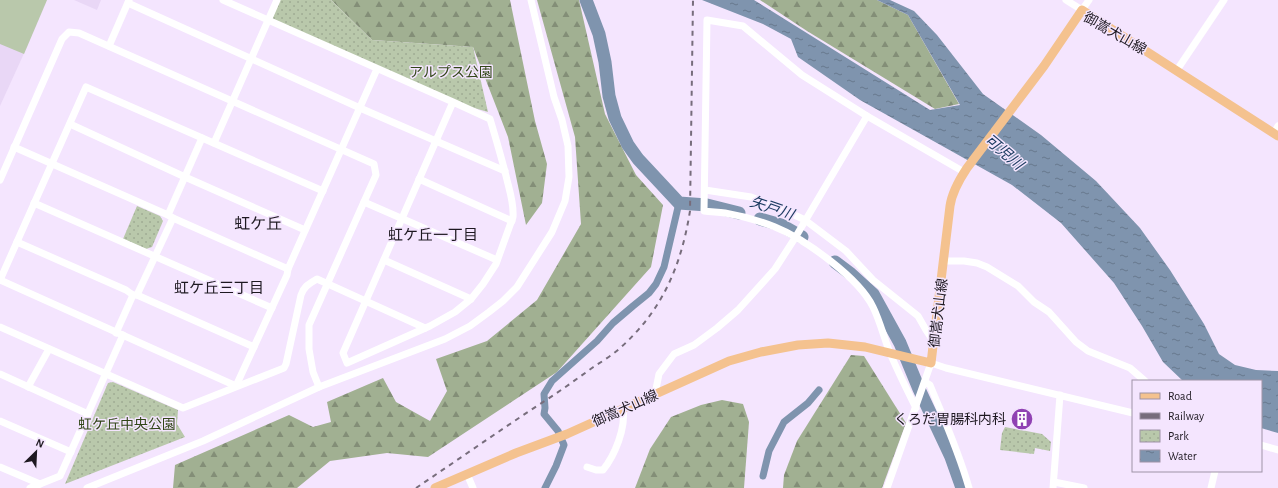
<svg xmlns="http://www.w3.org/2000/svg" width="1278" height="488" viewBox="0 0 1278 488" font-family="'Alegreya Sans','Noto Sans JP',sans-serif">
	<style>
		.built { fill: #e9d7f6 }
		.green { fill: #b9c8ab }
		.forest { fill: url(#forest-firs) }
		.park { fill: url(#park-dots) }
		.water { fill: url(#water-ripples) }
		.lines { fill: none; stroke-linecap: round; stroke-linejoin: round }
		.canal { stroke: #7f94ae; stroke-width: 7 }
		.river { stroke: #7f94ae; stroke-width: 13 }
		.minor { stroke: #fff; stroke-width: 7 }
		.major { stroke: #f4c28f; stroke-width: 9 }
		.rail { stroke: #776d7c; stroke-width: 2; stroke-dasharray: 5 5; stroke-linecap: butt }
		.labels { text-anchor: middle; stroke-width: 3; stroke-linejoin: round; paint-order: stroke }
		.street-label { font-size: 14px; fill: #1e1921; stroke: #f4e5fe }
		.park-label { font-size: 14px; fill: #314617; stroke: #f4e5fe }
		.poi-label { font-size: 14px; fill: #1e1921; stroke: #f4e5fe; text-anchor: end }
		.water-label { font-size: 15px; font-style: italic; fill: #1c3c61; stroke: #f4e5fe }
		.neighbourhood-label { font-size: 15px; fill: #1e1921; stroke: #f4e5fe }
		.quarter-label { font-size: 16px; fill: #1e1921; stroke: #f4e5fe }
	</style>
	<defs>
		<pattern id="forest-firs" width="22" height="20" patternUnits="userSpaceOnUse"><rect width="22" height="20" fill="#a1b092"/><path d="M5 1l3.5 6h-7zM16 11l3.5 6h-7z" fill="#838e77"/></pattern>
		<pattern id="park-dots" width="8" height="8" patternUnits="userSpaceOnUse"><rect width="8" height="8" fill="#b9c8ab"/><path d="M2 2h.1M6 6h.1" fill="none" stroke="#9fab93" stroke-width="1.8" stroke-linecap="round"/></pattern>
		<pattern id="water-ripples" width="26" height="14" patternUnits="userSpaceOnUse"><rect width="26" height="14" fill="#7f94ae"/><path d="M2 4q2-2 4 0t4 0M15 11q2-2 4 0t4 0" fill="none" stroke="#67788d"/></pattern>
	</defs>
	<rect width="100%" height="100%" fill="#f4e5fe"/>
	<!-- built -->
	<g class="built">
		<path d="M0,0H47L26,49L0,106Z"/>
		<path d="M74,0H101L97,10Z"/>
	</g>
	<!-- green -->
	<path class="green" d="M0,0H47L24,54L0,44Z"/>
	<!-- forest -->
	<g class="forest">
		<path d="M331,0H510L535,121L547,164L542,203L526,225L508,137L473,47L372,40Z"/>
		<path d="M537,0H579L605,114L636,175L663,205L651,267L557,372L428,457L387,453L330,461L297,488H173L175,465L289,415L313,427L331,422L327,402L383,378L396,402L430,421L447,391L436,359L487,341L537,300L581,224L575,137Z"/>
		<path d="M760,0H877L908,15L959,104L935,109L807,31Z"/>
		<path d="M851,355L864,356L906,423L882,488H783L784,475L797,441Z"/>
		<path d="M722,400L743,404L749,422L744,488H635L650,449L671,417L701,405Z"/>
	</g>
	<!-- park -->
	<g class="park">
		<path d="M277,0H331L372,40L473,47L488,112L453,102L268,21Z"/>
		<path d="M137,206L160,216L163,221L152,247L146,249L123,239Z"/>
		<path d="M113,382L178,410L177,424L185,437L65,484L108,383Z"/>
		<path d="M1005,427L1042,434L1051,442L1050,451L1035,448L1034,454L1000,450L1002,433Z"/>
	</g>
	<!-- water -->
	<path class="water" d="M702,0H754L930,110L960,105L908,15L877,0H890L914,11L937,35L983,94L1041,135L1096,181L1140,228L1170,270L1204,324L1219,354L1235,365L1256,370L1278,371V433L1261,428V381H1183L1163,362L1142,326L1114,283L1061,223L1012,185L860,100L798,57L791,39L763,24Z"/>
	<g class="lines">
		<!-- canal -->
		<g class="canal">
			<path d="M763,476L769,451L784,422L808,403L819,390"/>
			<path d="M545,488L556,466L564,445L558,431L544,414L545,408L544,394L552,381L597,341L613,323L633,306L649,293L656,284L664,267L679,203"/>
		</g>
		<!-- river -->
		<g class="river">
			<path d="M586,0L599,34L605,62L609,96L615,118L628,145L638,159L679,203L707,205L739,213"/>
			<path d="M760,219L781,225L802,237"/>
			<path d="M835,262L851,274L873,294L900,343L919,389L951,457L962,488"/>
		</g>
		<!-- minor -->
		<g class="minor">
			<path d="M223,0L453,102L490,119C496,139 502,159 507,180C510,192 514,204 513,217L496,264L483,284L471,299L455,312L430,326L347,363L343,353L453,102"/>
			<path d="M1066,0L1082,10L1089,0"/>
			<path d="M128,3L360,108L505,171"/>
			<path d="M109,46L129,0"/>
			<path d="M1177,70L1224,0"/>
			<path d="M70,124L185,177L305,230"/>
			<path d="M1274,133L1278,126"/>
			<path d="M214,143L277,0"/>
			<path d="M14,147L168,215"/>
			<path d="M419,179L512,221"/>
			<path d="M0,180L62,39L69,32L79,33L374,164L376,175L309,325V349L313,372L319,387"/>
			<path d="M705,190L751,197L782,209L805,220L846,251L873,280L918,316L926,330L934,342"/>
			<path d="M364,202L497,260"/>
			<path d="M34,203L272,308"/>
			<path d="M173,218L288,269"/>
			<path d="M17,242L126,290L133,295"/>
			<path d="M384,260L471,299"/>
			<path d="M944,261H964L977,263L987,267L1018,286L1034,302L1049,312L1076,342L1088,351L1130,368L1145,381"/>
			<path d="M0,280L86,87L323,191"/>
			<path d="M0,280L236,386"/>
			<path d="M137,295L254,347"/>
			<path d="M0,327L183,408L284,368L286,364L301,295C304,286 309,284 317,279L425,328"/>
			<path d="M116,333L133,295H137L173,218L168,215L202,138"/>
			<path d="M0,374L88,414"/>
			<path d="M925,382L930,385C944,419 959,452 969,488"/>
			<path d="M236,386L287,275L288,269L377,69"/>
			<path d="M28,387L49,349"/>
			<path d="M655,394L659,374L674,354L694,345L717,328L738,310L775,269L795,238L867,116"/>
			<path d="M916,408C907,390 898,372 890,353C884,338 880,321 873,307C859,278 805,239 775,227C760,221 742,216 725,213C718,212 711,212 704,211L707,20L743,26L802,75L867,116L964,172"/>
			<path d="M0,421L71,452"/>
			<path d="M1261,445L1278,450"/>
			<path d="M0,467L40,484"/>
			<path d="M587,467L596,470H603C615,455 626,428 623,409"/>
			<path d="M467,474L473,488"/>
			<path d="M1054,482L1084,488"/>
			<path d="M30,488L60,476L123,335"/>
			<path d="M87,488L203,441L319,387L445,339L470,326L489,312L503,301L517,287L552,232L565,201L569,177L568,146L562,120L554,97L531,0"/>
			<path d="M887,488L931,363L946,368L1133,413"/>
			<path d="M1053,488L1060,395"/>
			<path d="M1211,488L1215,471"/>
		</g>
		<!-- major -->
		<path class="major" d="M435,488L516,453L567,434L729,361L761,352L798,345L828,343L865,347L931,363L950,206C952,192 959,180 967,168L1044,66L1082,10L1278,136"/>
		<!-- rail -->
		<path class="rail" d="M416,488C456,461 496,433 537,406C556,394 574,381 592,368C601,362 611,356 619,349C662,311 681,267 690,211L693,0"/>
	</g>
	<!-- icons -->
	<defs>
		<g id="building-disc" transform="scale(1.15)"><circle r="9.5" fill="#9042b3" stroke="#f4e5fe"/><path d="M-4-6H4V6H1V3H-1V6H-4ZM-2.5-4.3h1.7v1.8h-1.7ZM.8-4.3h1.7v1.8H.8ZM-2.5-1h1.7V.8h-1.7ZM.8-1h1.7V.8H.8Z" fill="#fff"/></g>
	</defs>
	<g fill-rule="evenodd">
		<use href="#building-disc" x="1022" y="419"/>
	</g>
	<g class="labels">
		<!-- street labels -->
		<g class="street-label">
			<text transform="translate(1115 33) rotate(30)" y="5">御嵩犬山線</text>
			<text transform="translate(938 313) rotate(-83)" y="5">御嵩犬山線</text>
			<text transform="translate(625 408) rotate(-24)" y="5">御嵩犬山線</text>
		</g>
		<!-- park labels -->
		<g class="park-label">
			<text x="451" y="77">アルプス公園</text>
			<text x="127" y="429">虹ケ丘中央公園</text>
		</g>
		<!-- poi labels -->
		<g class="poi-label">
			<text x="1006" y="424">くろだ胃腸科内科</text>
		</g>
		<!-- water labels -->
		<g class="water-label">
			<text transform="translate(1004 152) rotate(40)" y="5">可児川</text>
			<text transform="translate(772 208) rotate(19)" y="5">矢戸川</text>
		</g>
		<!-- neighbourhood labels -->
		<g class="neighbourhood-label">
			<text x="433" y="240">虹ケ丘一丁目</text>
			<text x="219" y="293">虹ケ丘三丁目</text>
		</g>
		<!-- quarter labels -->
		<g class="quarter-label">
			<text x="258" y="229">虹ケ丘</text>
		</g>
	</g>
	<!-- legend -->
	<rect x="1132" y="380" width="130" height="92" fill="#f4e5fe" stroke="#9e93a6"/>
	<rect x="1140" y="393" width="20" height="6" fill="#f4c28f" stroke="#9e93a6"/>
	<text x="1168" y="400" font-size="12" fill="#1e1921">Road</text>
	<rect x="1140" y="413" width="20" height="6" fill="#776d7c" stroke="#9e93a6"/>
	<text x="1168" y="420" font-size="12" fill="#1e1921">Railway</text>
	<rect x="1140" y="430" width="20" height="12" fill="url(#park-dots)" stroke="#9e93a6"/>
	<text x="1168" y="440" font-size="12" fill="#1e1921">Park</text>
	<rect x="1140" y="450" width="20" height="12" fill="url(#water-ripples)" stroke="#9e93a6"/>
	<text x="1168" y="460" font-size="12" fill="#1e1921">Water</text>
	<!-- north arrow -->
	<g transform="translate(36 452) rotate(24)" stroke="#f4e5fe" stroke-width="3" paint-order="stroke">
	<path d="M0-3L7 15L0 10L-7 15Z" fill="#1e1921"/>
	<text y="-6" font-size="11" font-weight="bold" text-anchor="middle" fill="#1e1921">N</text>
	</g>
</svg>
